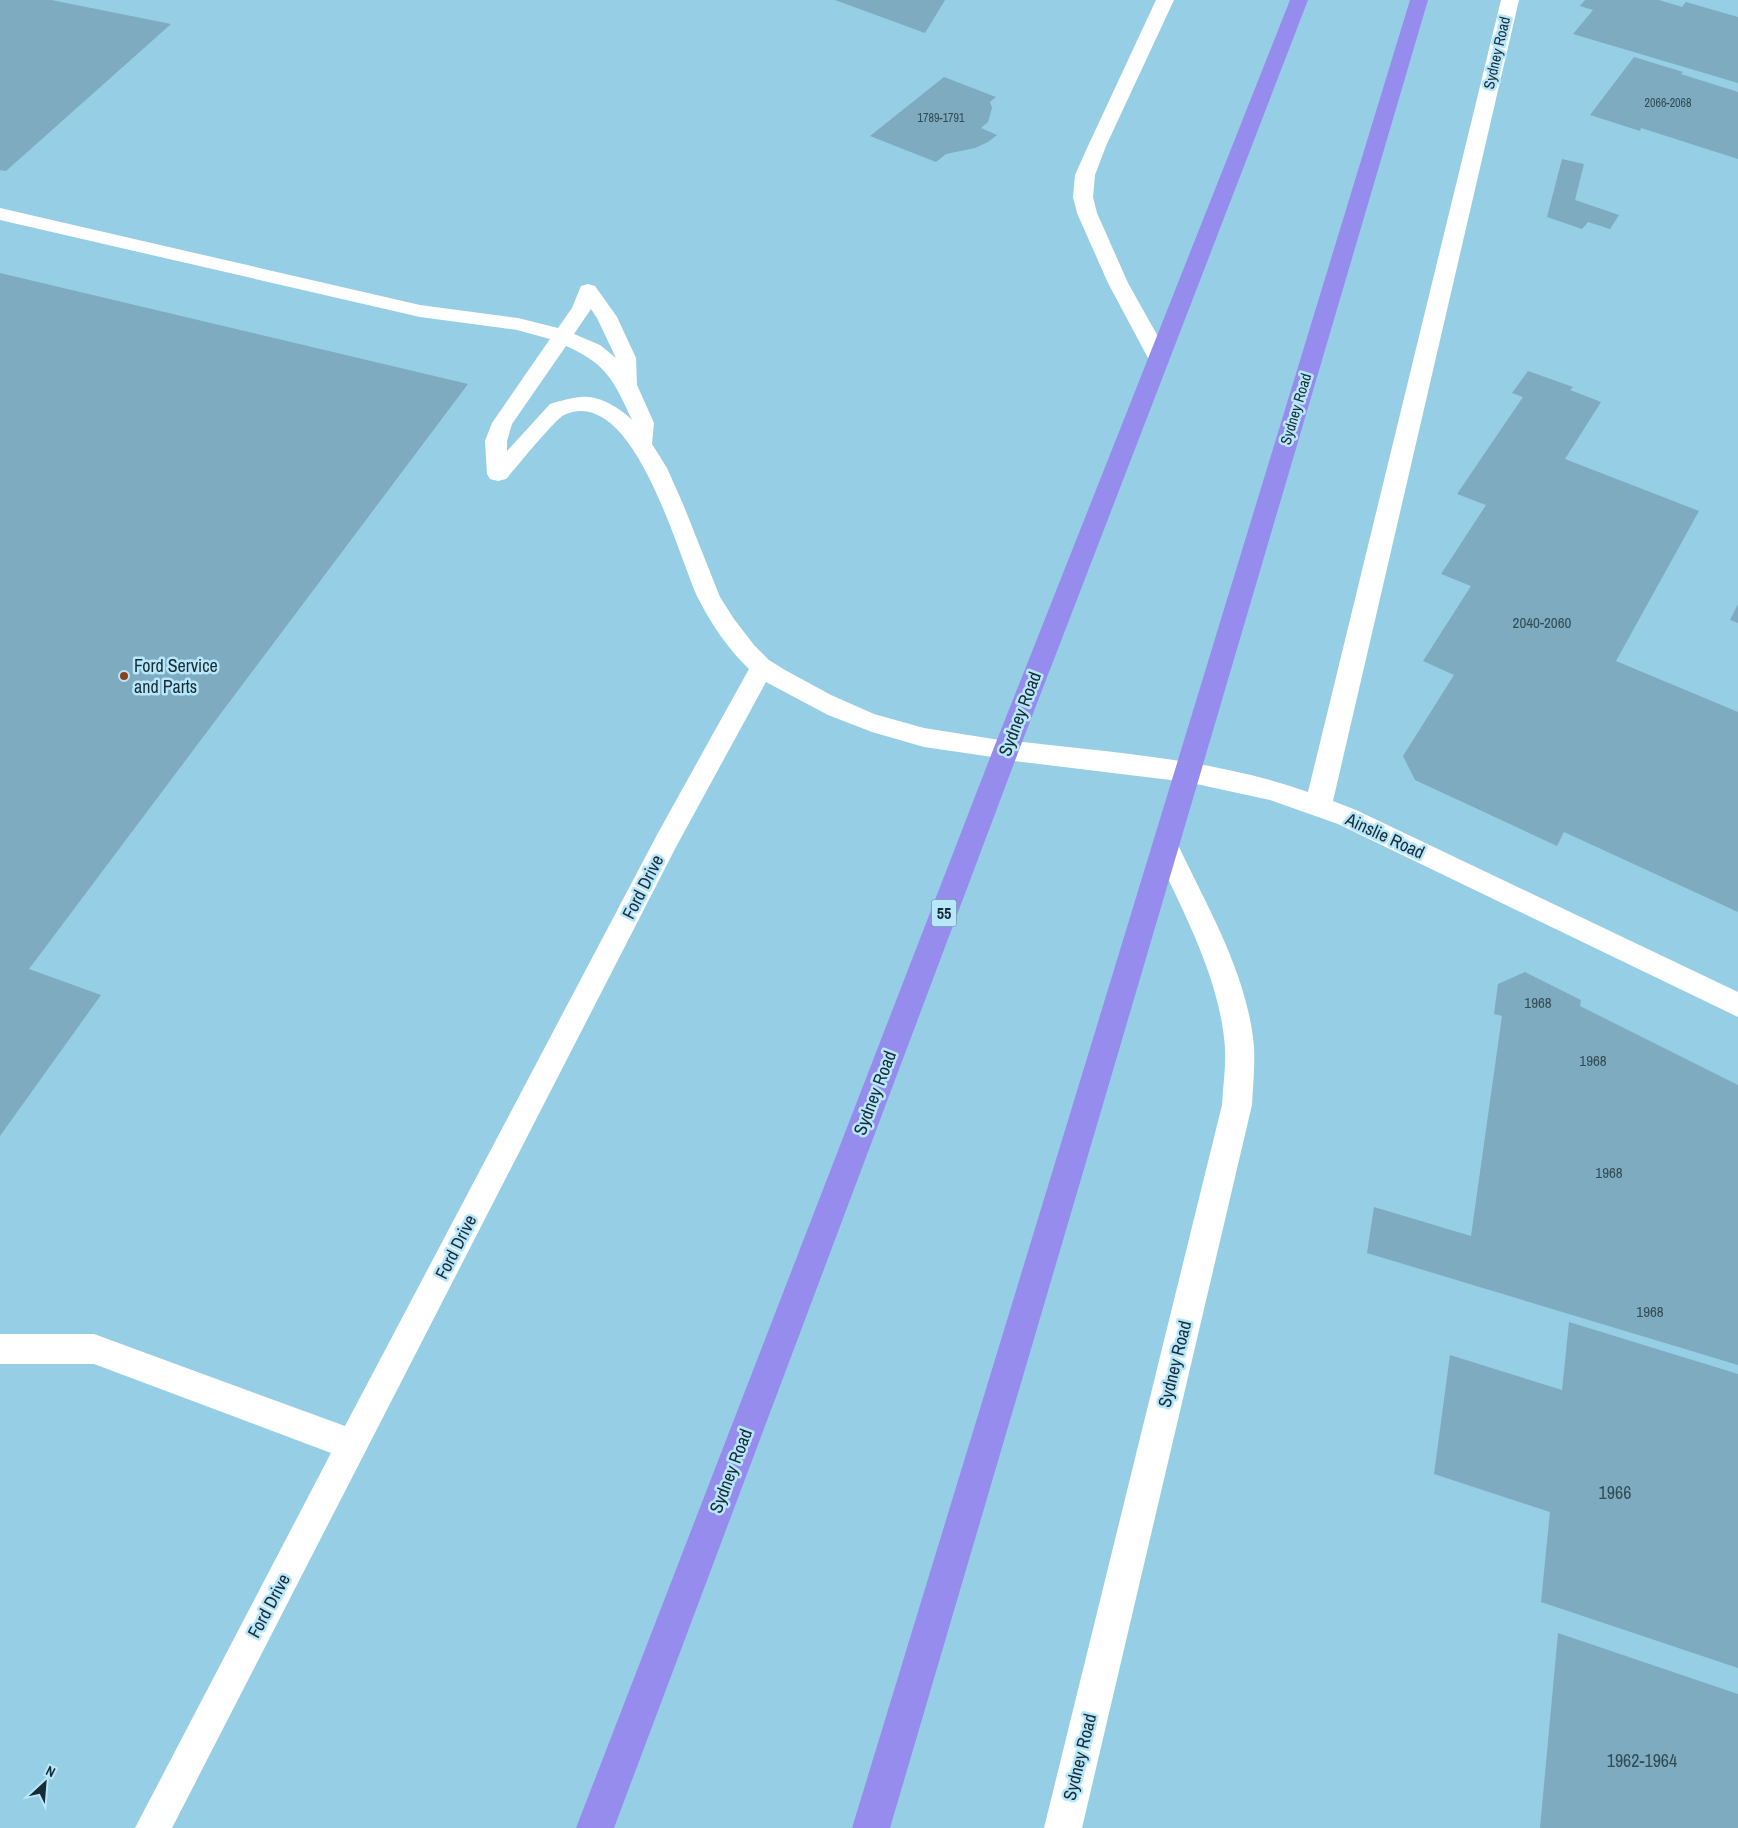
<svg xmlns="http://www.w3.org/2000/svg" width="1738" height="1828" viewBox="0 0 1738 1828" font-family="'Archivo Narrow',sans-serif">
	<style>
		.built { fill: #96cee6 }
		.building { fill: #7eabbf }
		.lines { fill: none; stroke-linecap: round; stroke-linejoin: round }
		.lane { fill: #fff; fill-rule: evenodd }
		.street { fill: #fff; fill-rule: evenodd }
		.highway { fill: #968ced; fill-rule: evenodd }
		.poi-dot { fill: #88421b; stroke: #b7e7fc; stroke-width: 2 }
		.labels { text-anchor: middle; stroke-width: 5; stroke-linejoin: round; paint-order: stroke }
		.far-number-label { font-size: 12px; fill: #324c56 }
		.far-street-label { font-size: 15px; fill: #192c33; stroke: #b7e7fc }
		.number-label { font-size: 15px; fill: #324c56 }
		.shield { fill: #b7e7fc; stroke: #48646f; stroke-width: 1 }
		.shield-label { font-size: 16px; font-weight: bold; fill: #192c33 }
		.poi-label { font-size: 18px; fill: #192c33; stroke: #b7e7fc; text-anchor: start }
		.street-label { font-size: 18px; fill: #192c33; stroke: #b7e7fc }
		.near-number-label { font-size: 18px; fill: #324c56 }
	</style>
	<rect width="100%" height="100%" fill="#abdaee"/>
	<!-- built -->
	<rect class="built" x="0" y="0" width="1738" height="1828"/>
	<!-- building -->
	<g class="building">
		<path d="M0,0H51L171,24L6,171L0,170Z"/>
		<path d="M835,0H945L925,33Z"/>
		<path d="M1585,0H1659L1682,7L1686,2L1738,17V83L1573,34L1593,10L1580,6Z"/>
		<path d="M1634,57L1683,72L1681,74L1738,92V159L1641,128L1640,131L1590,115Z"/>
		<path d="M944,77L996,97L990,102L992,108L988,122L981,128L997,135L988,142L975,148L946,154L936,162L870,136Z"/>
		<path d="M1562,159L1584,164L1575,200L1619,215L1610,229L1588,222L1582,229L1547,217Z"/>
		<path d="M0,273L468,384L29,969L101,995L0,1136Z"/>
		<path d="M1528,371L1573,387L1570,390L1601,402L1565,459L1699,511L1616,661L1738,712V912L1564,832L1557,846L1415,780L1403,756L1454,675L1423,661L1471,586L1441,574L1486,505L1457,494L1523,397L1512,393Z"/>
		<path d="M1738,604V623L1730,620Z"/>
		<path d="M1525,972L1581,1000L1580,1006L1738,1085V1365L1367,1253L1374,1207L1471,1236L1502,1016L1494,1014L1498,984Z"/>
		<path d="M1569,1322L1738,1374V1668L1541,1602L1550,1512L1434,1474L1450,1355L1562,1390Z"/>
		<path d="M1558,1633L1738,1694V1828H1540Z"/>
	</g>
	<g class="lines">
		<!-- lane -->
		<path class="lane" d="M0,208L420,305L518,318L558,328L572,308L581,286L588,284L595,286L617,317L636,358L637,385L654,423L652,444L667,468L683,504L720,597L734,619L754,645L769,660L785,670L831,695L874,714L924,728L1006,741L1015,743L1018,750L1015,757L1006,759L924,747L872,732L828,715L766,682L676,847L172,1828H135L331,1453L94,1364H0V1334H94L345,1426L658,833L749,669C728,649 711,624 698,598C678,557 634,383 564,415C556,418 515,469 506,479L498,481L490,479L487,474L485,441L492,423L550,339L517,330L420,317L0,220ZM591,309L597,318L616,358L600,345L574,334ZM566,346C607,364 614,381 632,420C622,410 604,398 588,397C577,396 561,401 550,404L507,451V441L512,424Z"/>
		<!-- street -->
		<g class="street">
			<path d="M1156,0H1174L1106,146L1095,175L1093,197L1097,213L1128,283L1170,358L1166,363L1159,365L1152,363L1148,358L1108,283L1077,213L1073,197L1075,175L1088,146Z"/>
			<path d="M1501,0H1519L1333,801L1356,810L1738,992V1017L1338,824L1270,800L1187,782L1006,760L997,757L993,750L997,743L1006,740C1107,752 1212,758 1308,792Z"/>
			<path d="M1166,836L1175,839L1179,847C1209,910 1248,976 1254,1047C1255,1067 1253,1086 1252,1105L1082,1828H1044L1222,1105C1223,1086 1226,1067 1225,1048C1220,977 1182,910 1153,847L1157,839Z"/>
		</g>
		<!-- highway -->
		<g class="highway">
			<path d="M1290,0H1308L1019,750L614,1828H576L993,750Z"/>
			<path d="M1410,0H1428L890,1828H852Z"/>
		</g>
	</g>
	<!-- markers -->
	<circle class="poi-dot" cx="124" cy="676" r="5"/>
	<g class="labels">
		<!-- far-number labels -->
		<g class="far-number-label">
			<text x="1668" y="107">2066-2068</text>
			<text x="941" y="122">1789-1791</text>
		</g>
		<!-- far-street labels -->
		<g class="far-street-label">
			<text transform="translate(1497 53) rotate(-77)" y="5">Sydney Road</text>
			<text transform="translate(1296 409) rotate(-73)" y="5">Sydney Road</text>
		</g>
		<!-- number labels -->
		<g class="number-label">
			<text x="1542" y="628">2040-2060</text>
			<text x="1538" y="1008">1968</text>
			<text x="1593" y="1066">1968</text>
			<text x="1609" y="1178">1968</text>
			<text x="1650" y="1317">1968</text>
		</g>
		<!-- shield labels -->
		<rect class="shield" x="931.5" y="899.5" width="25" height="27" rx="4"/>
		<g class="shield-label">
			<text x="944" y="919">55</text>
		</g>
		<!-- poi labels -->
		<g class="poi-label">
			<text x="134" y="672">Ford Service<tspan x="134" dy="21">and Parts</tspan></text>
		</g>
		<!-- street labels -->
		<g class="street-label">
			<text transform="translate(1020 714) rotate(-69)" y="6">Sydney Road</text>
			<text transform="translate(1385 836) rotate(25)" y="6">Ainslie Road</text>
			<text transform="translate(643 887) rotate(-63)" y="6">Ford Drive</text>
			<text transform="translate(875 1093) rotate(-69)" y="6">Sydney Road</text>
			<text transform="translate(456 1247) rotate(-63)" y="6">Ford Drive</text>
			<text transform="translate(1175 1364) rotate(-76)" y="6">Sydney Road</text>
			<text transform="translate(731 1471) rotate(-69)" y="6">Sydney Road</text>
			<text transform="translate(269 1606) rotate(-62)" y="6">Ford Drive</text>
			<text transform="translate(1080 1757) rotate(-76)" y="6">Sydney Road</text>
		</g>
		<!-- near-number labels -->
		<g class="near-number-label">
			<text x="1615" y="1499">1966</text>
			<text x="1642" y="1767">1962-1964</text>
		</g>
	</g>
	<!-- north arrow -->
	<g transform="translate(45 1783) rotate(26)" stroke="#b7e7fc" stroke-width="4" paint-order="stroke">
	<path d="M0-4L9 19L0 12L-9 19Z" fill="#192c33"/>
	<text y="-8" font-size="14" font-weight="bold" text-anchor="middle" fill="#192c33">N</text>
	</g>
</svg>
